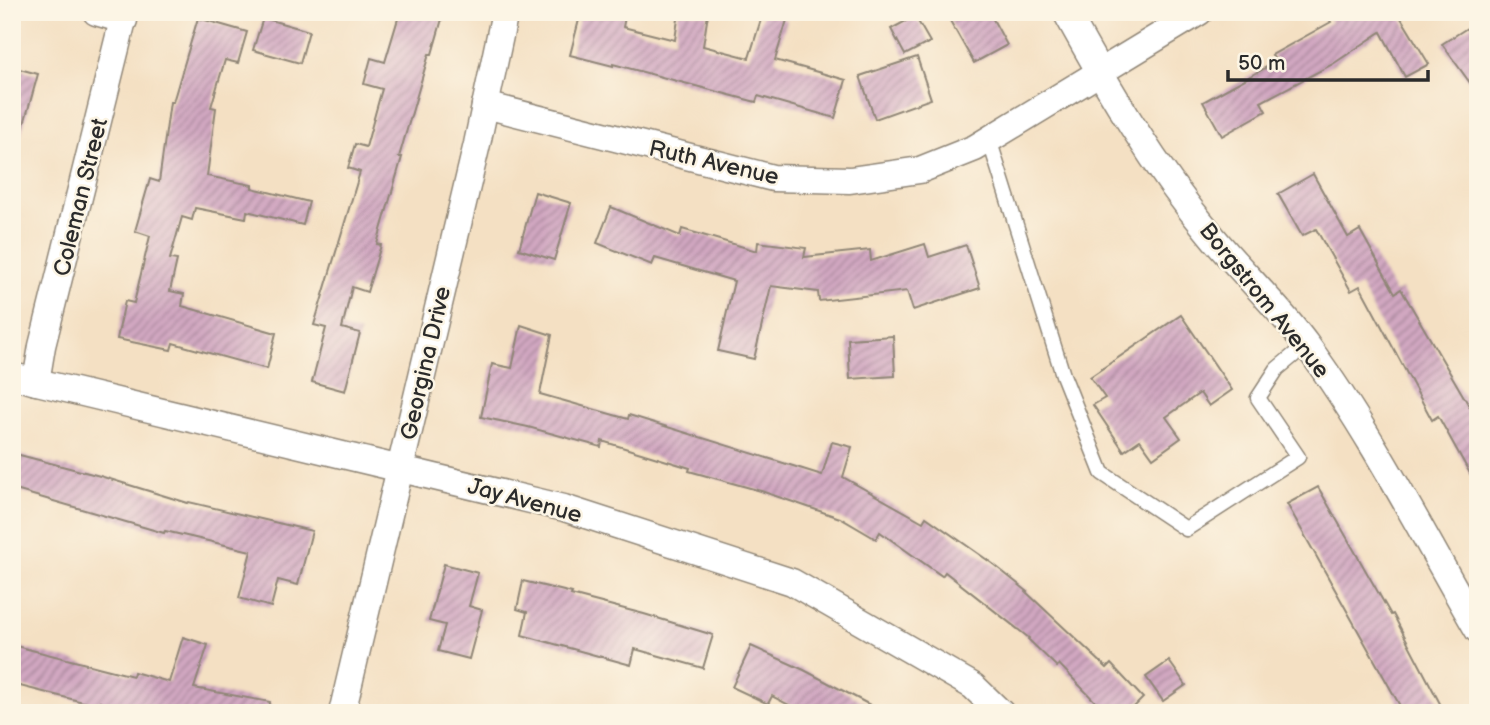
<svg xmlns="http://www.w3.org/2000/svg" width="1490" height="725" viewBox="0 0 1490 725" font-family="'Balsamiq Sans',sans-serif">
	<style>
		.building { fill: url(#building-hatch) }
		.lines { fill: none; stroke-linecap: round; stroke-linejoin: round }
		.service-casing { stroke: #908677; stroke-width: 17 }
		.minor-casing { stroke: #908677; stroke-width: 29 }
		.service { stroke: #fff; stroke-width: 14 }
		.minor { stroke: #fff; stroke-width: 26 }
		.labels { text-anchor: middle; stroke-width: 5; stroke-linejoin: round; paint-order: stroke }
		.street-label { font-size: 23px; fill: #2b2b2b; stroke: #fcf5e5 }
	</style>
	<defs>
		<pattern id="building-hatch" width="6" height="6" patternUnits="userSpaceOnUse" patternTransform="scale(1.75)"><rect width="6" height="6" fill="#d1a7c1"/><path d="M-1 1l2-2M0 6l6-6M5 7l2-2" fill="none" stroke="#aa889d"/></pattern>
	</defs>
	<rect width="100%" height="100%" fill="#fcf5e5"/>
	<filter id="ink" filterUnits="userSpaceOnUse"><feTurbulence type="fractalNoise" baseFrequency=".0143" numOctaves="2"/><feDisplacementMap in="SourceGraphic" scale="14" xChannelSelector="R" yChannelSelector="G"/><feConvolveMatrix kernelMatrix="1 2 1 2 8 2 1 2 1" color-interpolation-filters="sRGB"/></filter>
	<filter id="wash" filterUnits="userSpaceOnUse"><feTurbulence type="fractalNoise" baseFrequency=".00686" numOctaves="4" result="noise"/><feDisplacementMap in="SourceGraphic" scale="28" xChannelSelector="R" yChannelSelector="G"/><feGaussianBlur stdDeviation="1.57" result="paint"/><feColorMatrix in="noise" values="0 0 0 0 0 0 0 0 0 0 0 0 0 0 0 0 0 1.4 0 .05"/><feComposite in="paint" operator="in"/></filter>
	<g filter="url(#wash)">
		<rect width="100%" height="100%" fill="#f4e0c3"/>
		<g id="blocks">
			<!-- building -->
			<g class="building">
				<path d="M400,12H444L432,54H429L399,157H402L377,244L381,245L367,292L352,287L342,328L360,333L345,391L312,382L326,328L314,325L360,172L348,168L355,144L366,147L382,89L364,84L371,58L385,62Z"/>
				<path d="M581,12H626L623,27L675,40L679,12L708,14L703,46L749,58L763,13L787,20L775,60L846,80L835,118L758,96L756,102L613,64V66L570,55Z"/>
				<path d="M945,12H989L1007,45L974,63Z"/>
				<path d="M1325,12H1410L1401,18L1429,64L1405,77L1381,32L1333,64L1261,102L1266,111L1222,136L1203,102L1276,62L1272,55L1331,22Z"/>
				<path d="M915,16L930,42L905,55L891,29Z"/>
				<path d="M198,18L247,32L238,63L225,60L211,107L216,108L207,176L252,185V188L309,202L303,225L247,211L246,218L195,208L192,220L182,217L170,259L177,260L170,291L184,294L182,306L276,333L267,369L173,343L171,350L117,339L125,301L134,303L150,236L135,231L150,179L159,182L170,102H173Z"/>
				<path d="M263,18L309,31L300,63L253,50Z"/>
				<path d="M1478,21V94L1442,44Z"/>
				<path d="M917,57L931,99L875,119L860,76Z"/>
				<path d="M12,67L38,74L19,142L12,141Z"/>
				<path d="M1313,174L1348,237L1360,230L1395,293L1401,289L1478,421V488L1438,416L1432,420L1360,286L1351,291L1316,229L1302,236L1278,194Z"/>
				<path d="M535,192L571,203L554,260L519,249Z"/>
				<path d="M611,207L680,236L682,229L757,251L758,242L806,248L804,257L870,250L871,261L925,244L929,257L966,245L980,288L913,310L907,291L819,301L818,292L771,286L754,359L718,351L734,281L655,258L652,265L597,243Z"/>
				<path d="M1181,315L1232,390L1209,406L1200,393L1166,417L1181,438L1153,458L1140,440L1124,451L1093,405L1105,398L1090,377Z"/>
				<path d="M521,325L552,335L540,394L628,419L629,415L822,475L832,442L852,447L843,477L923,522L926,517L993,564L1027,591L1026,592L1107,668L1111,664L1143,698L1128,713H1106L1059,664L1057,667L1028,639L1029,638L945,572L942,576L880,532L876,539L840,518L761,491L689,471L690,468L602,441L601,447L528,427L481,417L492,364L512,368Z"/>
				<path d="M893,336L895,376L850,379L848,339Z"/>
				<path d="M12,453L100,476L188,503L189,502L312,531L298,585L278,580L271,607L239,598L251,551L165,531L164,533L12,489Z"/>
				<path d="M1318,487L1391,615L1393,614L1445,713H1404L1314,552L1287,504Z"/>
				<path d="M444,564L478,573L469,606L482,610L469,659L438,651L445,625L429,621Z"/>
				<path d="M523,581L572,593L571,595L644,614L713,635L703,668L635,649L631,665L522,635L527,612L517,609Z"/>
				<path d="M183,637L208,645L194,688L270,702L269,713H139L100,702L99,706L12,684V645L133,676L134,672L169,682Z"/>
				<path d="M751,646L804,670L885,713H804L772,696L768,704L732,687Z"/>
				<path d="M1169,661L1186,685L1163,701L1146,677Z"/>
			</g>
		</g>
	</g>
	<g filter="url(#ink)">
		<use href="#blocks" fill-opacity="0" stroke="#908677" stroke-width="2"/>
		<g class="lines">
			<!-- service casing -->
			<g class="service-casing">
				<path id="service" d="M989,139L1063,375L1102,473L1186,529L1298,457L1258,398L1277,369L1306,345"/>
			</g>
			<!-- minor casing -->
			<g class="minor-casing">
				<g id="minor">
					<path d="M96,12L124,20"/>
					<path d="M1066,12C1109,90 1154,167 1211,235C1242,273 1279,307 1308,347C1373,436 1423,535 1478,630"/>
					<path d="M485,105L773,178L850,180L920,170L975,148L1199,12"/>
					<path d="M12,376L564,508L792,582L973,686L1001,713"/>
					<path d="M36,382L42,346L125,12"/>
					<path d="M342,713L477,144L505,12"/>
				</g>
			</g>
			<!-- service -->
			<use href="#service" class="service"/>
			<!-- minor -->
			<use href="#minor" class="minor"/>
		</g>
	</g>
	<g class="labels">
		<!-- street labels -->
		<g class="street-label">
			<text transform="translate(714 162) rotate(13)" y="8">Ruth Avenue</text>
			<text transform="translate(80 197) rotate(-76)" y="8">Coleman Street</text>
			<text transform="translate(1265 300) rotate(51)" y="8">Borgstrom Avenue</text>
			<text transform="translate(425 363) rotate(-77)" y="8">Georgina Drive</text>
			<text transform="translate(525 500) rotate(15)" y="8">Jay Avenue</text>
		</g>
	</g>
	<!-- margin -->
	<rect width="1490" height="725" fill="none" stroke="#fcf5e5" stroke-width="42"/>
	<!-- scale -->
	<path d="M1228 70v10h200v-10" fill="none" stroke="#2b2b2b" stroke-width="3.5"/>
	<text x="1238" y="70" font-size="21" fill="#2b2b2b" stroke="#fcf5e5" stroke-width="5" paint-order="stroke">50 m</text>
</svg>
